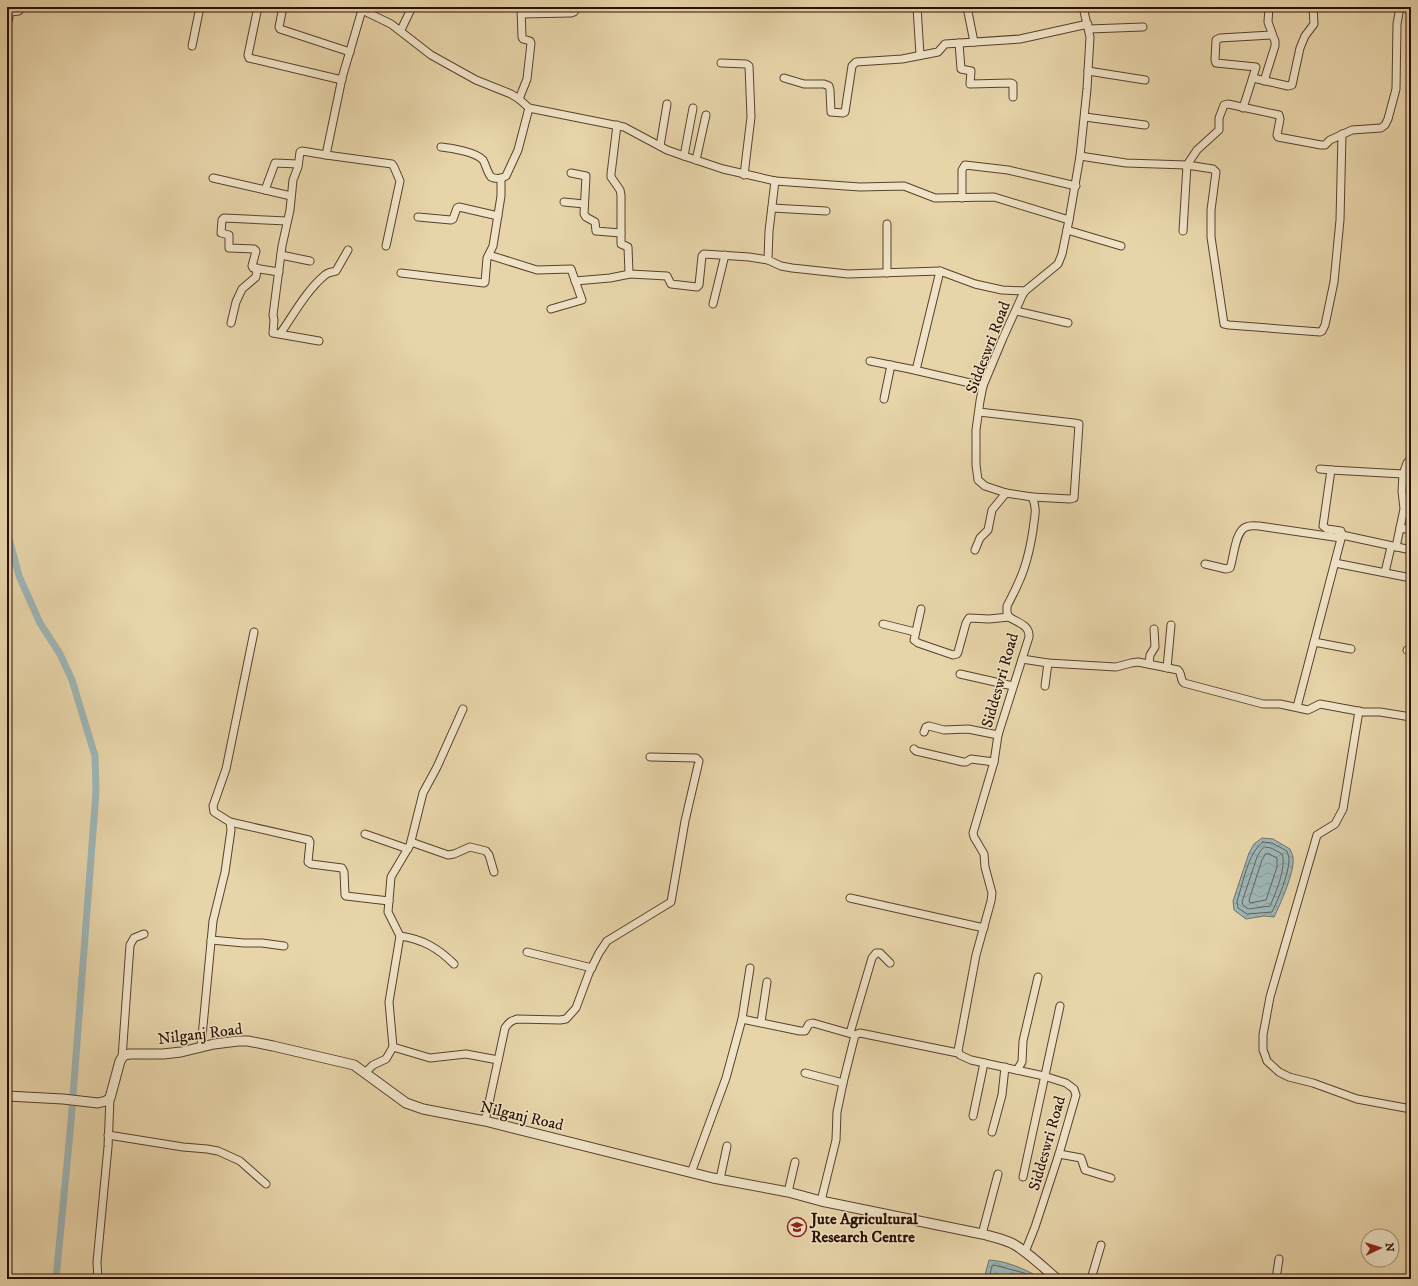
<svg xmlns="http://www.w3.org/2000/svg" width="1418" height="1286" viewBox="0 0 1418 1286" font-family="'IM FELL DW Pica',serif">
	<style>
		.water { fill: url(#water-waves); stroke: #6f736d }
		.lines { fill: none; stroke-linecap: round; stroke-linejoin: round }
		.shore { stroke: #64625a; stroke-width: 1 }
		.canal { stroke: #9db5b5; stroke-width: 7 }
		.minor-casing { stroke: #5a402a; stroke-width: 9 }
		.tertiary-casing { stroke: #5a402a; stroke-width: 11 }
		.minor { stroke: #efe3c7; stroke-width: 7 }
		.tertiary { stroke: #efe3c7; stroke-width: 9 }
		.labels { text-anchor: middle; stroke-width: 3; stroke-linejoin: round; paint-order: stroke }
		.street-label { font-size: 16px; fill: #2b0f00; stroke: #efe3c7 }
		.poi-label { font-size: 16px; font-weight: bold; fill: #2b0f00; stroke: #efe3c7; text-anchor: start }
	</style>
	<defs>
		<pattern id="water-waves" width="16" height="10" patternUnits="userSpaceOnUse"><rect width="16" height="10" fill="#9db5b5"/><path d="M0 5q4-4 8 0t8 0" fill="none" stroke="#879a9a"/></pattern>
	</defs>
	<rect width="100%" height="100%" fill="#e7d4a9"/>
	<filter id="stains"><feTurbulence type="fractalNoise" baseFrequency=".005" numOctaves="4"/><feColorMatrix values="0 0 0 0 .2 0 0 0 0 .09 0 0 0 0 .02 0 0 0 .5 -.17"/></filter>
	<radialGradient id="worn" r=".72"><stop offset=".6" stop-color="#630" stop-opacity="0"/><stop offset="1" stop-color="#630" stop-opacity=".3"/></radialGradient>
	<!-- water -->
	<g class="water">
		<path d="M1262,838L1273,839L1290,849C1291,852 1293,855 1293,858C1295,871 1280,905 1274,917L1264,916L1246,919L1234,910L1233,901L1249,853L1254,844Z"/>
		<path d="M989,1260C1007,1261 1024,1269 1039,1277V1279H984Z"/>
	</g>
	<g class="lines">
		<!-- shore -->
		<g class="shore">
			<path d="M1263,842L1272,843L1287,851C1288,854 1289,857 1289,860C1289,873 1278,900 1272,912L1247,914L1238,908L1237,901C1243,884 1248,852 1263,842Z"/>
			<path d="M1265,847L1271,848L1282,854C1287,866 1275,895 1270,906L1248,909L1243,905L1242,902L1257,857L1261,850Z"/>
			<path d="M1266,854H1269L1277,858V867L1266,900L1250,903L1249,900L1262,860Z"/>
			<path d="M989,1279L992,1266L994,1265L1024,1273L1034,1279"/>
		</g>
		<!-- canal -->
		<path class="canal" d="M7,531L19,576L40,623L60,654L72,680L95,756L96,792L71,1122L56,1279"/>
		<!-- minor casing -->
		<g class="minor-casing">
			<g id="minor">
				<path d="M258,7L248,55L249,58L342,80"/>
				<path d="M283,7L279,27L280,29L350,52"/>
				<path d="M356,7L391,24L431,55L476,80L511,94L519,99L529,108L624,127L667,150L684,156L723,169L775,181L769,231L768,260L781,266L792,268L848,274L940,271L975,284L1002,290L1025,291"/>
				<path d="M917,7L920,55"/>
				<path d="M967,7L974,42"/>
				<path d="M522,14L571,13L574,12L577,7"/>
				<path d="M7,25L10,12L19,11L20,7"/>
				<path d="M1089,29L1143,27"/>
				<path d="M401,30L412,7"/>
				<path d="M959,43L961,69L971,71L970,84L1011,83L1013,84V97"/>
				<path d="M192,46L200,7"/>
				<path d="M721,63L746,64L749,66L751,117L744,175"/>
				<path d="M1088,71L1145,80"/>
				<path d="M784,78L804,84H824L829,86L830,90L831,112L843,113L845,112L852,66L856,62L902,59L938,52L945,44L1020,39L1088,24"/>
				<path d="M1253,78L1288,86L1292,85L1300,48L1305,36L1314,24L1313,7"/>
				<path d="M1264,81L1275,46V41L1272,34"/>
				<path d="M519,99L527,79L531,43L530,41L523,39L522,37L521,7"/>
				<path d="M1243,108L1256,67L1216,63L1215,60L1216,40L1220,38L1271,35L1272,33L1268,22L1269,7"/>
				<path d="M1085,117L1145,125"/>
				<path d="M617,125L611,174V177L620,190L621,195V244L628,247L629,273L630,274L667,276L671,284L697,287L699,285L702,256L704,254L749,257L768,260"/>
				<path d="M660,146L667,104"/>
				<path d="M441,147C451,148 476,152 483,160C486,165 487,172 491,177C495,179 502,179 506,176L518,150L529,108"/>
				<path d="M326,155L392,164L394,167L400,181L386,246"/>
				<path d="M684,156L693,108"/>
				<path d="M1080,156L1126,163L1187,165L1213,169L1216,172L1211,210V237L1224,324L1229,325L1320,332L1322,331L1325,325L1334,282L1340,220L1342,134"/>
				<path d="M696,160L706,115"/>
				<path d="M571,173L586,176L584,214L586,217L595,222L596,231L621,233"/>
				<path d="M213,178L291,196"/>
				<path d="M775,181L860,187L904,186L935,198L994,197L1069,220"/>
				<path d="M265,190L275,163L298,164"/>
				<path d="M962,198V170L965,165L1008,170L1076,186"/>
				<path d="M564,202L584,204"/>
				<path d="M772,208L826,211"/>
				<path d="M418,217L451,220L453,219L457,208L459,207L498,216"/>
				<path d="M887,224V273"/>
				<path d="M1067,230L1121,246"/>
				<path d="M1183,231L1187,165L1197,150L1219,130V118L1224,105L1228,104L1279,115L1280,119L1277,135L1278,137L1321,145H1325L1330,140L1352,130L1381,128L1385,125L1388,119L1396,89L1397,24L1400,7"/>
				<path d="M281,255L310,261"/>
				<path d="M489,255L537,270L571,269L582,300L551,309"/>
				<path d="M279,272L253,268L252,266L256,251L254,249L229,248V235L221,233L222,220L224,218L287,221"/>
				<path d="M401,273L484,283L485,282L487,258L493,246L501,196V178"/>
				<path d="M575,281L610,278L630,274"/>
				<path d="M713,304L725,255"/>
				<path d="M1016,311L1068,323"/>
				<path d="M231,323L236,302L242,289L256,277L257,268"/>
				<path d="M280,334C294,314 306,291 325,275C328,272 333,272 336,271L348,250"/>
				<path d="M319,341L273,333L274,320L273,315L282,246L290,210L293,180L298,167L300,152L302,151L326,155L342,78L362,10"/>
				<path d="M870,361L910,369L983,386"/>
				<path d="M916,370L940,271"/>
				<path d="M884,399L891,365"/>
				<path d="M979,412L1074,423L1079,424L1074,498L1070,499L1032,497"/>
				<path d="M1331,470L1403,474"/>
				<path d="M1400,528L1411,530"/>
				<path d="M1342,535L1411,550"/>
				<path d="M1396,547L1404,509L1402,491L1403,474L1407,463L1411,458"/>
				<path d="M975,550L980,538L988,530L992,510L1006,493"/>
				<path d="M1335,563L1411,578"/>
				<path d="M1205,564L1226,569L1230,568C1234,557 1235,531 1246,527C1251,525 1255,526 1259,526L1341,538"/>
				<path d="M1385,572L1391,547"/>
				<path d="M921,609L914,640L918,643L953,655L957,654L958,652L966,623L969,618L989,619L1009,617"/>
				<path d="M883,624L915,632"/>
				<path d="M1314,642L1351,649"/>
				<path d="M1407,650L1411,651"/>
				<path d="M1022,659L1048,663L1116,667L1131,663L1138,662L1178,670C1182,673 1180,680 1184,683L1263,704H1280L1308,710L1320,704L1363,712H1380L1411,717"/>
				<path d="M1149,664L1150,655L1155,647L1154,629"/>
				<path d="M1167,668L1171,625"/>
				<path d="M960,674L1013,686"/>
				<path d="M1045,686L1048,663"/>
				<path d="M1297,707L1342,535L1341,531L1327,529L1323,526L1331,470L1320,469"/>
				<path d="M1359,711L1343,809L1335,824L1317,835L1270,997L1263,1035V1050L1265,1055L1267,1061L1279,1072L1289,1077L1313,1083L1357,1099L1411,1109"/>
				<path d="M924,732L926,727L929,726L944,730L968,729L998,735"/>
				<path d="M914,749L916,751L963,762H966L971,759L994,762"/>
				<path d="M230,822L309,840L310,842L308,862L311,864L342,868L344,872L345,895L346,896L389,901"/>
				<path d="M365,834L408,849"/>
				<path d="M411,842L448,855L454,854L470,847L486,851L489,855L494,872"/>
				<path d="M850,898L984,928"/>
				<path d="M400,936C422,939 438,948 454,964"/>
				<path d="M211,940L244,943H262L284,946"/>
				<path d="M527,952L592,968"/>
				<path d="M742,1019L750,968"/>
				<path d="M761,1022L767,982"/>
				<path d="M850,1033L872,958L876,953H880L890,963"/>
				<path d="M201,1047L213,921L225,872L231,830L230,822L214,812L213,806L226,769L254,632"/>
				<path d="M393,1047L430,1058L466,1054L498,1060"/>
				<path d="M122,1058L130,945L134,938L144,934"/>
				<path d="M1017,1070L1022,1062L1023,1041L1038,977"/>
				<path d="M365,1073L373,1065L386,1059L393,1047L389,1002L400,936L388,912L391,877L410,845L423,793L437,767L463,709"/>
				<path d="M805,1073L843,1083"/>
				<path d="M973,1116L984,1063"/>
				<path d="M485,1121L505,1028C509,1022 511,1021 517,1019L560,1020L566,1019L576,1008L589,973L599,953L607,941L671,902L685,821L699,761L696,758L650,757"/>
				<path d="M992,1132L1002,1095L1005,1067"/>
				<path d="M108,1135L183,1147L207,1149L218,1151L240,1161L266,1184"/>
				<path d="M1059,1154L1081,1158L1085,1170L1111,1178"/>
				<path d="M691,1173L726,1078L742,1019L800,1031H805L809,1024L813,1023L855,1035"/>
				<path d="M1023,1177L1060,1006"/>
				<path d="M720,1179L727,1146"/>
				<path d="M788,1192L795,1162"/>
				<path d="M821,1201L836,1140L837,1112L843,1083L855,1035L860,1033L958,1053"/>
				<path d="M982,1234L998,1174"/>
				<path d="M1025,1252L1035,1227L1059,1154L1076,1095L1074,1089L1066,1083L1044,1076L971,1060L960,1055L958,1051L976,955L991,901L992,893L985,867L984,854L974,837L973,833L994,762L998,735L1029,637C1030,625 1018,623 1009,617L1007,613V606C1022,578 1028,562 1033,530C1034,518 1038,509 1032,497L1006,493L985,486L978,480L976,465V430L980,401L983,386L1003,338L1022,296L1025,291L1058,264L1062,254L1069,220L1080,156L1087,89L1090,37L1083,7"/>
				<path d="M98,1279L97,1262L108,1147L110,1098"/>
				<path d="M1091,1279L1101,1245"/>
				<path d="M1276,1279L1279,1259"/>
			</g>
		</g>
		<!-- tertiary casing -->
		<g class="tertiary-casing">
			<path id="tertiary" d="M7,1096L63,1099L98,1103L106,1101L110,1098L120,1061L124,1055L130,1054H163L181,1052L214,1044L238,1041H248L273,1046L354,1065L406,1103L423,1109L485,1121L713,1178L788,1192L821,1201L982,1234C993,1237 1005,1239 1015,1245C1030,1254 1044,1268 1057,1279"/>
		</g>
		<!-- minor -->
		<use href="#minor" class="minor"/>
		<!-- tertiary -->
		<use href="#tertiary" class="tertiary"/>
	</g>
	<!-- icons -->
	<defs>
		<g id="university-ring" transform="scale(1)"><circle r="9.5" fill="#efe3c7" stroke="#8f2418" stroke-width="1.5"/><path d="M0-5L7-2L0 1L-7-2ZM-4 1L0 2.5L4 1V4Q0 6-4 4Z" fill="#8f2418"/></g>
	</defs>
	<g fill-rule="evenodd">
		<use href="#university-ring" x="797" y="1227"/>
	</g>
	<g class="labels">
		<!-- street labels -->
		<g class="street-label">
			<text transform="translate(987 347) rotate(-69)" y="6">Siddeswri Road</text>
			<text transform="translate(999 680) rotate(-74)" y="6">Siddeswri Road</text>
			<text transform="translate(200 1033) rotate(-7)" y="6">Nilganj Road</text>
			<text transform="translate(522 1115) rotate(13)" y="6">Nilganj Road</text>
			<text transform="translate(1046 1143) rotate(-74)" y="6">Siddeswri Road</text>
		</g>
		<!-- poi labels -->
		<g class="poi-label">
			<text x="811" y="1224">Jute Agricultural<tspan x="811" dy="18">Research Centre</tspan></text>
		</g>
	</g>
	<!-- margin -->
	<rect width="1418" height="1286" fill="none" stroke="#e7d4a9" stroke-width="24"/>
	<rect x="8" y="8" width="1402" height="1270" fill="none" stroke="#2b0f00" stroke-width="2"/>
	<rect x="12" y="12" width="1394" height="1262" fill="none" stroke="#2b0f00"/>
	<!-- north arrow -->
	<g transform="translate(1380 1248) rotate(86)"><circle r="19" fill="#efe3c7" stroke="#a18e77"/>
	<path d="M0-3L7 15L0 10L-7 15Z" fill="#8f2418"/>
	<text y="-6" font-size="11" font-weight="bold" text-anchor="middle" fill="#2b0f00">N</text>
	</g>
	<rect width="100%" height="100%" filter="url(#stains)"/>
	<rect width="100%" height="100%" fill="url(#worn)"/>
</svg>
